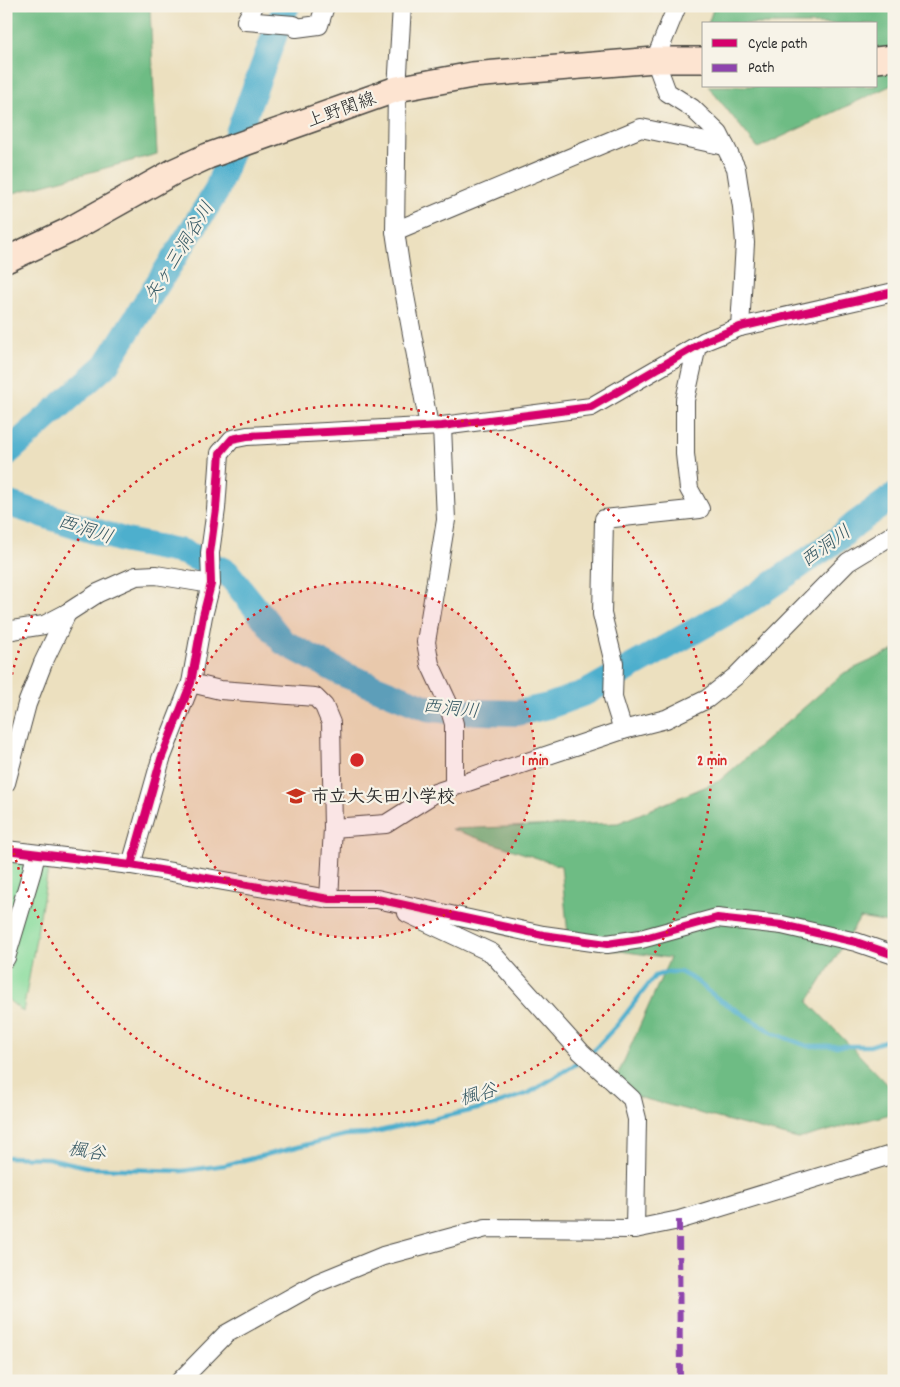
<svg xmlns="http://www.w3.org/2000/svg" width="900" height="1387" viewBox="0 0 900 1387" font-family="Dekko,'Klee One',sans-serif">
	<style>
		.green { fill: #89dc9d; stroke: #5a8464 }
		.forest { fill: #6ebc84; stroke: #4c7458 }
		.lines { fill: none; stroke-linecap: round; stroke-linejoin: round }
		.stream { stroke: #4eafcd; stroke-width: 4.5 }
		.river { stroke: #4eafcd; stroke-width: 26 }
		.minor-casing { stroke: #484641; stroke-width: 20 }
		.secondary-casing { stroke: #484641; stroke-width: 28 }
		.minor { stroke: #fff; stroke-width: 18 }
		.secondary { stroke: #fde4d1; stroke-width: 25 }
		.quiet { stroke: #8e44ad; stroke-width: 6; stroke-dasharray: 12 6; stroke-linecap: butt }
		.cycleway-casing { stroke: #f7f3e8; stroke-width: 11 }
		.cycleway { stroke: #d6006c; stroke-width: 8 }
		.ring { fill: none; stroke: #d62828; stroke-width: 2.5; stroke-dasharray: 2.5 5 }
		.labels { text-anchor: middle; stroke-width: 4.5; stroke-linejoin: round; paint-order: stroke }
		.street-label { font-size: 18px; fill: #2b2b2b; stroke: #f7f3e8 }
		.poi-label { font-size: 18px; font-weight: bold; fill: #2b2b2b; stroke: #f7f3e8; text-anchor: start }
		.water-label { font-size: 19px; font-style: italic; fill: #375964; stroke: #f7f3e8 }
		.centre { fill: #d62828; stroke: #f7f3e8; stroke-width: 2.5 }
		.ring-label { font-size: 15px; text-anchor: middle; font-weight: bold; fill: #d62828; stroke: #f7f3e8; stroke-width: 4.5; stroke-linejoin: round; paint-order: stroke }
	</style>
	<rect width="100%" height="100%" fill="#f7f3e8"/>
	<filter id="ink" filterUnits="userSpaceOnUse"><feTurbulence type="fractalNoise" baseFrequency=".02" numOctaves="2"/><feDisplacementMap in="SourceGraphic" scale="10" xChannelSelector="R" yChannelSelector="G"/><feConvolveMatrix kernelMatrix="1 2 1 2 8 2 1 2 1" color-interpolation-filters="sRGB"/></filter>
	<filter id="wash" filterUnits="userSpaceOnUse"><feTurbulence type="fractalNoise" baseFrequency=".0096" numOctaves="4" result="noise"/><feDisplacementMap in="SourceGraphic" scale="20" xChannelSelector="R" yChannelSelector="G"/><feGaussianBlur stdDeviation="1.12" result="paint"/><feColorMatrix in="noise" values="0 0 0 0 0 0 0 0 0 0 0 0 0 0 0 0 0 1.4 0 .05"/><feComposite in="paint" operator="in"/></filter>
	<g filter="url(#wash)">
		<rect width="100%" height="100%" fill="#ece0bf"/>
		<!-- green -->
		<path class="green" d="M6,844L51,853L23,1012L6,998Z"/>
		<!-- forest -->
		<g class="forest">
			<path d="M6,6H151L150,9L157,154L6,195Z"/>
			<path d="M714,6H894V84L758,148L708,86H876V24H708Z"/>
			<path d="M894,650V924L860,918L808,1002L894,1091V1113L798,1139L611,1090L670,958L569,944L561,866L451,829L618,823L719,781L844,673Z"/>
		</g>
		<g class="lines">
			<!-- stream -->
			<g class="stream">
				<path d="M590,1054L618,1024L655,976L668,972H680L695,980L717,998L773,1033L807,1046H870L894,1038"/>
				<path d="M6,1157L48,1158L92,1168L182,1171L225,1165L345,1135L366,1134L491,1106L529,1093L584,1059"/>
			</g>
			<!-- river -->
			<g class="river">
				<path d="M6,454L106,365L216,192L281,18L287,6"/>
				<path d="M6,503L126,541L183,552L227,572L283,642L343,674L427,708L449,711L517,713L549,706L587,692L751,599L838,539L855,524L894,496"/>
			</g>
		</g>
	</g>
	<g filter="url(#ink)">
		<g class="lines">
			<!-- minor casing -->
			<g class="minor-casing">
				<g id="minor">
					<path d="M254,6L246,21L294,25L296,28L319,25L325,6"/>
					<path d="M402,6L397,89L395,231L403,285L429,426"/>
					<path d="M677,6L655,60L667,92L692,108L719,134L736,168L742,207L745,243L740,327"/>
					<path d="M395,231L641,128L725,146"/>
					<path d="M442,426L446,520L426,642L430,664L448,703L454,724V786"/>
					<path d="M6,631L44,625L67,613L98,593L136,576L156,575L211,584"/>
					<path d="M191,683L220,690L315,697L324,706L331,723L333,828L329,899"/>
					<path d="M623,730L613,698L614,663L602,614L604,519L700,509L689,489L685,454V400L697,346"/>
					<path d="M6,783L27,704L43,663L67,613"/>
					<path d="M333,828L386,824L435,793L623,730L666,719L707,699L736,676L848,562L894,534"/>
					<path d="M6,850L131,865L329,899H377L543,935L607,944L641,939L717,918L782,925L856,942L894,955"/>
					<path d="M131,865L161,759L191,683L203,616L211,584L210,553L216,509L220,453L232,439L247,436L442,426L591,407L705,341L740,327L894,292"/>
					<path d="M407,913L492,953L581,1052L632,1099L637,1119L635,1229"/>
					<path d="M6,958L32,871L36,854"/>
					<path d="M180,1381L226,1334L317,1283L383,1256L486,1228L635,1229L679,1220L894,1154"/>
				</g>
			</g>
			<!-- secondary casing -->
			<g class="secondary-casing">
				<g id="secondary">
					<path d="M876,60L894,58"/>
					<path d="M6,260L68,231L175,171L208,156L397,89L472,75L655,60H704"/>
				</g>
			</g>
			<!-- minor -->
			<use href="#minor" class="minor"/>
			<!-- secondary -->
			<use href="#secondary" class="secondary"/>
			<!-- quiet -->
			<path class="quiet" d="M679,1220L680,1381"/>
			<!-- cycleway casing -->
			<g class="cycleway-casing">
				<g id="cycleway">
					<path d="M6,850L131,865L329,899H377L543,935L607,944L641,939L717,918L782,925L856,942L894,955"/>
					<path d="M131,865L161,759L191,683L203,616L211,584L210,553L216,509L220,453L232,439L247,436L442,426L591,407L705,341L740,327L894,292"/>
				</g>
			</g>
			<!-- cycleway -->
			<use href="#cycleway" class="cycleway"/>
		</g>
	</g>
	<!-- distance rings -->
	<circle cx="357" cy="760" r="178" fill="#d62828" fill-opacity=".12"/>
	<g class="ring">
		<circle cx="357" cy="760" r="178"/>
		<path d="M6 704A355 355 0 1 1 6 816"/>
	</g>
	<!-- icons -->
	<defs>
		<g id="school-bare" transform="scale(1.5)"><path d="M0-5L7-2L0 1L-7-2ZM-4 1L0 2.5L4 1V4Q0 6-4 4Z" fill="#c8321e" stroke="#f7f3e8" stroke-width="2.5" paint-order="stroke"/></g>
	</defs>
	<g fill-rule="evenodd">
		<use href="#school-bare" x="296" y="796"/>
	</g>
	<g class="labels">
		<!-- street labels -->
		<g class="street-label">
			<text transform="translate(341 109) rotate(-20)" y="6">上野関線</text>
		</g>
		<!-- poi labels -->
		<g class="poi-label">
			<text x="311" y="802">市立大矢田小学校</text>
		</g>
		<!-- water labels -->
		<g class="water-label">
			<text transform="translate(178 251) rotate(-58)" y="7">矢ヶ三洞谷川</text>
			<text transform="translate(86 528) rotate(18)" y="7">西洞川</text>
			<text transform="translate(825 545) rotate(-36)" y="7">西洞川</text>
			<text transform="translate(451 707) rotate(6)" y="7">西洞川</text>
			<text transform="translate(478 1093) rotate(-15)" y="7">楓谷</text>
			<text transform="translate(87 1150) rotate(9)" y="7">楓谷</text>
		</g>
	</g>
	<circle cx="357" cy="760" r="8" class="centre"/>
	<g class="ring-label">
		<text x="535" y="765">1 min</text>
		<text x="712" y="765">2 min</text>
	</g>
	<!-- margin -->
	<rect width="900" height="1387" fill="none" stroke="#f7f3e8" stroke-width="25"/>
	<!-- legend -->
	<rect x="702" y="22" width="175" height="65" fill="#f7f3e8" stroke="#a5a39c"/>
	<rect x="712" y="39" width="25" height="8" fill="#d6006c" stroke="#a5a39c"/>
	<text x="748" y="48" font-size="15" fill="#2b2b2b">Cycle path</text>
	<rect x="712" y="64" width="25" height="8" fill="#8e44ad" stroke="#a5a39c"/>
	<text x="748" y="72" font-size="15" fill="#2b2b2b">Path</text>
</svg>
